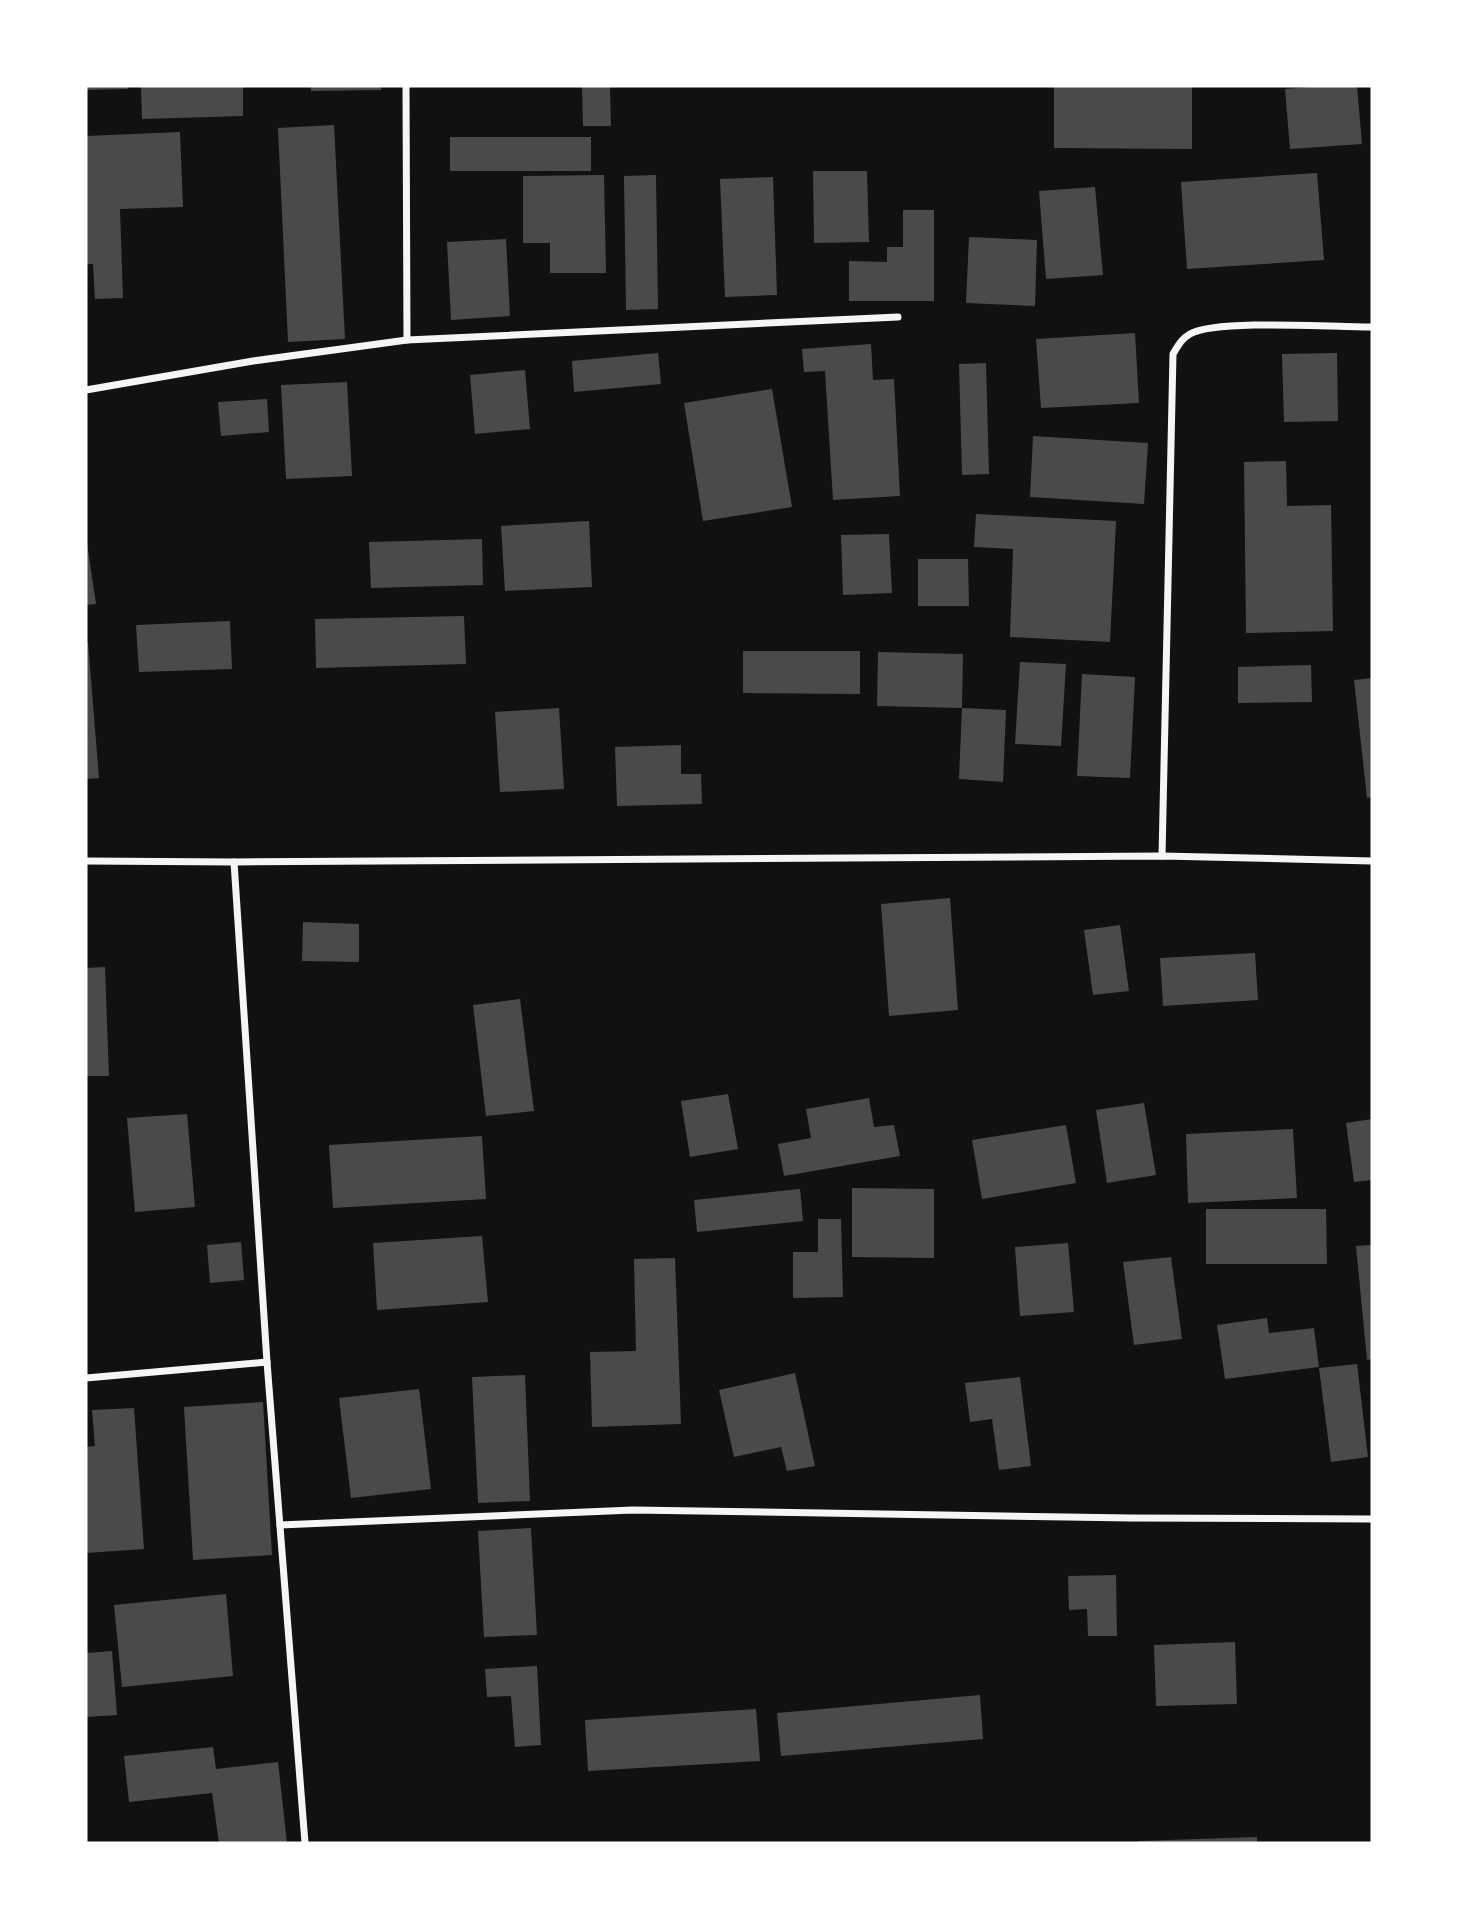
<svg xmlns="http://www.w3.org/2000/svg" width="1458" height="1929" viewBox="0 0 1458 1929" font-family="'Nunito Sans',sans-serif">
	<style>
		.building { fill: #4a4a4a }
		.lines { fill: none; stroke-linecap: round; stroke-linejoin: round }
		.minor { stroke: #f5f5f5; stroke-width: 7 }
	</style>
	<rect width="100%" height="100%" fill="#111"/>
	<!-- building -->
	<g class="building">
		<path d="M86,86H128V89L86,90Z"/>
		<path d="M141,86H243V116L142,119Z"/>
		<path d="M311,86H381V90L311,91Z"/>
		<path d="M582,86H610L611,126H583Z"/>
		<path d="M1054,86H1192V149L1054,148Z"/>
		<path d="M1322,86H1357L1362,144L1290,149L1285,89Z"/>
		<path d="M334,125L345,339L288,342L278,128Z"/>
		<path d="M180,132L183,207L120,209L123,298L95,299L93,264H86V136Z"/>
		<rect x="450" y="137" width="141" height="34"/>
		<path d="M813,171H867L869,242L814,243Z"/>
		<path d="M1317,173L1324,260L1187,269L1181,182Z"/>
		<path d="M604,175L606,273H550V243H523V176Z"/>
		<path d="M656,175L658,309L626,310L624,176Z"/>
		<path d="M773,177L777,295L725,297L720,179Z"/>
		<path d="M1095,187L1103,275L1046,279L1039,191Z"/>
		<path d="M903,210H934V301H849V261L887,262V247H903Z"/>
		<path d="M969,237L1037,240L1035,306L966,303Z"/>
		<path d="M506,239L510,316L451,320L447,242Z"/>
		<path d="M1135,333L1139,403L1041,408L1036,339Z"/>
		<path d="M871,344L873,380L894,379L900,496L833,500L825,371L804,372L802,349Z"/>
		<path d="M658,353L661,384L574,392L572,361Z"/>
		<path d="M1337,353L1338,421L1284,422L1282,354Z"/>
		<path d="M986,363L989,474L962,475L959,364Z"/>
		<path d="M525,370L530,429L475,434L470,375Z"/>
		<path d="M347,382L352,476L286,479L281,385Z"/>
		<path d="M772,389L792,507L703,521L684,403Z"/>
		<path d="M267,399L269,432L221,436L218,402Z"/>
		<path d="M1033,436L1148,443L1144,504L1030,497Z"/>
		<path d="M1286,461L1287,506L1331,505L1333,631L1246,633L1244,462Z"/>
		<path d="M976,514L1116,521L1110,642L1010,637L1013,549L974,547Z"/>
		<path d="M589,521L592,587L505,591L501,526Z"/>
		<path d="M889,534L892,593L843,595L841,535Z"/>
		<path d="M86,536L96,604L86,605Z"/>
		<path d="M482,539L483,585L371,588L369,542Z"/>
		<path d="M918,559H968L969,606H918Z"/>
		<path d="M464,616L466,664L316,668L315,619Z"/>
		<path d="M230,621L232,669L139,672L136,625Z"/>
		<path d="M88,642L99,778L86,779V643Z"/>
		<path d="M743,651H860V694L743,693Z"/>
		<path d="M878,652L963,654L962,708L877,706Z"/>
		<path d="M1020,662L1066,664L1061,746L1015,744Z"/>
		<path d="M1311,665L1312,702L1238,703V667Z"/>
		<path d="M1082,674L1135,677L1130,778L1077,776Z"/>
		<path d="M1372,678V797L1367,798L1354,680Z"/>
		<path d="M559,708L564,789L500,792L495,712Z"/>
		<path d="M962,708L1006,710L1003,782L959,779Z"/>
		<path d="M681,745V774H701L702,804L617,806L615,747Z"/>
		<path d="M950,898L958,1010L889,1016L881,904Z"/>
		<path d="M303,922L359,924V962L302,961Z"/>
		<path d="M1120,925L1129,991L1093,995L1084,930Z"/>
		<path d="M1255,953L1258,1000L1163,1006L1160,958Z"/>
		<path d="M105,967L109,1076H86V968Z"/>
		<path d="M520,999L534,1111L486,1116L473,1005Z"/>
		<path d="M728,1094L738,1149L690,1157L681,1101Z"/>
		<path d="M869,1098L874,1127L894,1125L900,1156L784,1176L778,1144L811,1138L806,1109Z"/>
		<path d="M1144,1103L1156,1175L1107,1183L1096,1110Z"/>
		<path d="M187,1114L195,1207L135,1212L127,1118Z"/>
		<path d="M1372,1119V1180L1354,1182L1346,1123Z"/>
		<path d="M1066,1125L1076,1183L982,1199L972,1140Z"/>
		<path d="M1293,1129L1297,1198L1188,1203L1186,1134Z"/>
		<path d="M482,1136L486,1199L333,1208L329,1145Z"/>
		<path d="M852,1188L934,1189V1258L852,1257Z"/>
		<path d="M800,1189L803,1221L697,1232L694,1200Z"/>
		<path d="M1206,1209H1326L1327,1264H1206Z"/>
		<path d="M818,1219H841L843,1297L793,1298V1252H818Z"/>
		<path d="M482,1236L488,1302L377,1310L373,1243Z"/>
		<path d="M241,1242L244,1280L210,1283L207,1245Z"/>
		<path d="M1068,1243L1074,1312L1020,1316L1015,1247Z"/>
		<path d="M1372,1245V1359L1367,1360L1356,1246Z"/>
		<path d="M1171,1257L1182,1339L1134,1345L1123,1262Z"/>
		<path d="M675,1258L681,1424L592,1427L590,1352L636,1351L634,1259Z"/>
		<path d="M1267,1318L1269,1333L1314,1328L1319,1367L1225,1379L1217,1325Z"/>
		<path d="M1357,1364L1368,1457L1331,1462L1319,1368Z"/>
		<path d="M795,1373L815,1466L787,1471L781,1447L734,1457L719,1390Z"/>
		<path d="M525,1375L530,1501L478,1503L472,1377Z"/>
		<path d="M1020,1377L1031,1466L999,1470L992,1419L970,1422L965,1383Z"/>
		<path d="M419,1389L431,1489L351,1498L339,1398Z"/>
		<path d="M263,1402L272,1555L193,1560L184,1407Z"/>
		<path d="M134,1408L144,1549L86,1553V1447L95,1446L92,1410Z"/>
		<path d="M531,1528L537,1635L484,1637L478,1531Z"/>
		<path d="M1116,1575L1117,1636H1088L1087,1609L1069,1610L1068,1576Z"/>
		<path d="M226,1594L233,1676L122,1687L114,1605Z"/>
		<path d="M1235,1642L1237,1704L1156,1706L1154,1645Z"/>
		<path d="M112,1651L117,1715L86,1717V1653Z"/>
		<path d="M537,1666L541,1745L515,1747L511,1696L487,1697L485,1669Z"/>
		<path d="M980,1695L983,1739L781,1756L777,1713Z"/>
		<path d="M756,1709L760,1761L588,1771L585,1720Z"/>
		<path d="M213,1747L216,1769L278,1762L287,1843H219L212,1793L129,1802L124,1756Z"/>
		<path d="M1257,1837V1843H1138V1841Z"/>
	</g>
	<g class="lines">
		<!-- minor -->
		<g class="minor">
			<path d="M406,86L407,340"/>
			<path d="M86,390L253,361L407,340L898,317"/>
			<path d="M1162,856L1173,354C1178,346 1181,339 1190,334C1216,319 1336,327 1372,327"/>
			<path d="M86,861L234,862L1162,856L1372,861"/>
			<path d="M234,862L267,1362L305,1843"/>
			<path d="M86,1378L267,1362"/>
			<path d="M280,1525L633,1510L1131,1518L1372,1519"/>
		</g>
	</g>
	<!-- border -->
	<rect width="1458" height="1929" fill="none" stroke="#ffffff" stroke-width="175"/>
</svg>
